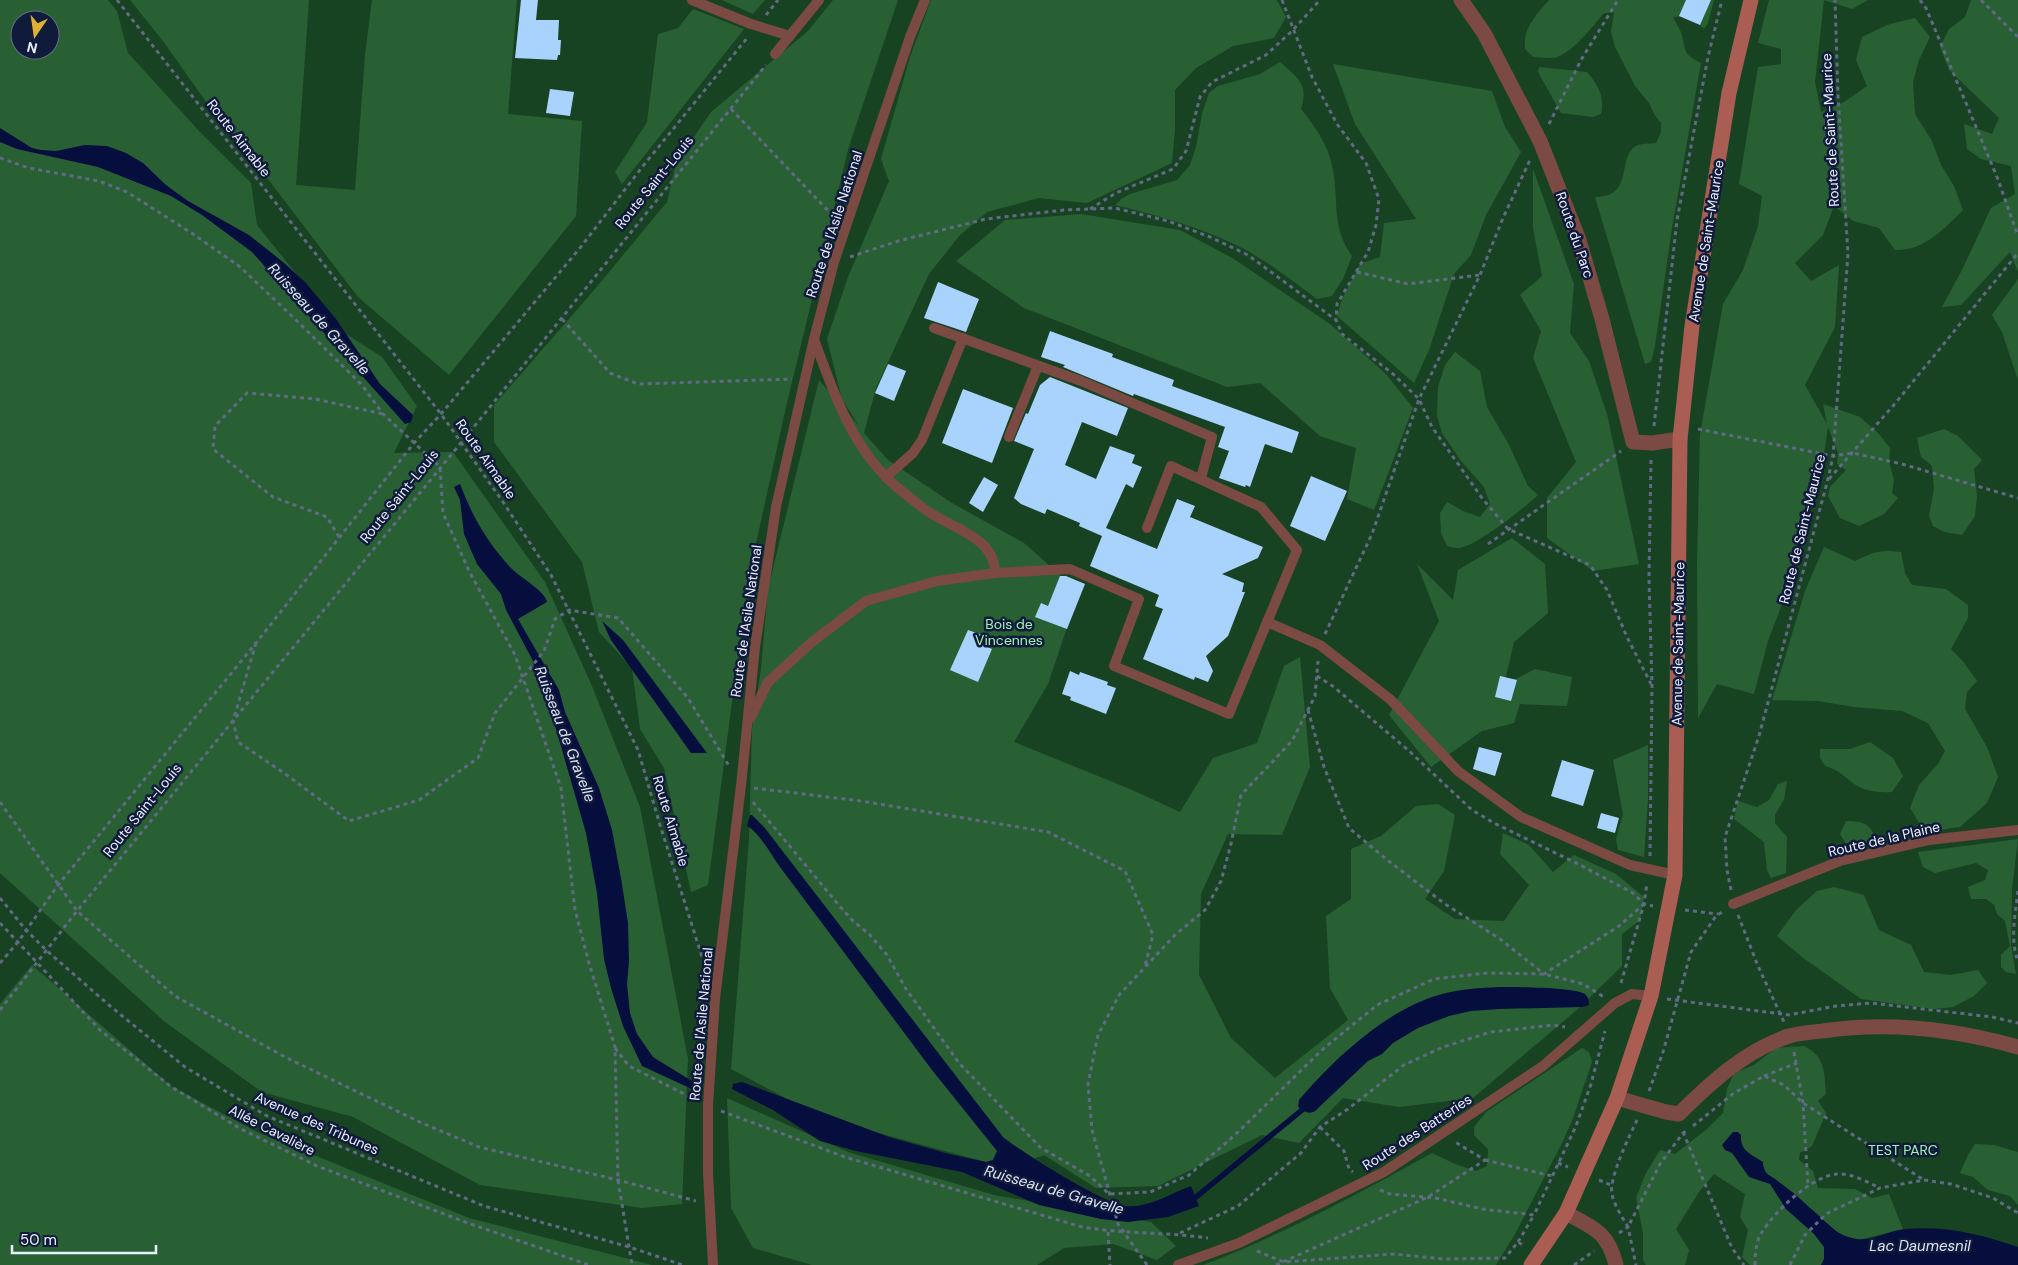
<svg xmlns="http://www.w3.org/2000/svg" width="2018" height="1265" viewBox="0 0 2018 1265" font-family="'DM Sans',sans-serif">
	<style>
		.green { fill: #184322; fill-rule: evenodd }
		.forest { fill: #286034; fill-rule: evenodd }
		.water { fill: #060e3e }
		.lines { fill: none; stroke-linecap: round; stroke-linejoin: round }
		.stream { stroke: #060e3e; stroke-width: 5.5 }
		.building { fill: #a9d3fd }
		.path { stroke: #616a85; stroke-width: 3; stroke-dasharray: 4 4; stroke-linecap: butt }
		.service { stroke: #7b4a43; stroke-width: 10 }
		.pedestrian { stroke: #7b4a43; stroke-width: 15 }
		.secondary { stroke: #aa5d52; stroke-width: 15 }
		.labels { text-anchor: middle; stroke-width: 5; stroke-linejoin: round; paint-order: stroke }
		.street-label { font-size: 14px; fill: #eaeffd; stroke: #101a3b }
		.park-label { font-size: 14px; fill: #a3f4b0; stroke: #101a3b }
		.water-label { font-size: 15px; font-style: italic; fill: #dde4f5; stroke: #101a3b }
	</style>
	<rect width="100%" height="100%" fill="#192446"/>
	<!-- green -->
	<path class="green" d="M0,0H2018V1265H0ZM20,20H50V50H20Z"/>
	<!-- forest -->
	<g class="forest">
		<path d="M0,0H108L117,11L128,53L200,132L251,183L257,225L343,332L382,357L417,406L394,453L453,452L545,582L592,686L640,807L688,1059L682,1204L642,1208L480,1185L353,1117L262,1092L165,1022L0,873ZM20,20H50V50H20Z"/>
		<path d="M130,0H309L296,185L355,190L365,55L372,0H517L508,114L582,121L576,216L449,375L358,297L232,132L204,99L163,41Z"/>
		<path d="M722,0H765L753,14Z"/>
		<path d="M833,0H898L849,146L786,407L748,580L708,885L691,892L664,768L640,729L632,668L599,632L582,562L494,442V405L595,289L667,202L676,163L711,112L808,31Z"/>
		<path d="M931,0H1277L1286,17L1274,38L1233,46L1196,68L1175,90V129L1172,163L1087,203L1039,198L987,212L959,236L929,274L876,388L864,433L888,460L952,503L1024,543L1069,583L1073,610L1048,684L1014,742L1130,789L1180,812L1213,758L1257,743L1284,666L1300,657L1310,767L1282,835L1228,834L1201,894L1199,975L1231,1038L1275,1078L1348,1020L1330,988L1326,916L1351,899V849L1381,836L1416,806L1438,804L1455,815L1444,871L1425,899L1455,919L1504,921L1529,885L1500,854L1503,833L1529,845L1553,872L1574,855L1616,874L1644,897L1640,920L1622,934V966L1579,1008L1473,1098L1399,1107L1343,1098L1299,1143L1262,1135L1158,1186L1096,1188L1044,1155L1008,1168L823,1118L731,1069L749,839L752,729L761,669L768,589L819,380L859,426L842,399L827,339L848,277L889,181L881,159L910,57Z"/>
		<path d="M1549,0H1714L1708,23L1704,29L1690,16L1673,17C1676,23 1680,29 1682,35C1686,54 1684,54 1701,63L1672,228L1655,346L1651,362L1645,364L1595,197C1635,197 1616,158 1636,146C1641,143 1650,144 1656,143L1661,132V123L1654,114L1649,103L1635,86L1615,47L1611,32L1614,12L1604,13C1592,27 1574,51 1557,57C1550,59 1540,57 1533,57L1525,49C1523,28 1536,15 1549,0Z"/>
		<path d="M1769,0H1868L1852,9L1824,0L1815,82L1821,112L1844,102L1867,86L1856,60L1862,37L1887,25L1915,18L1930,37L1919,60L1913,82L1915,114L1932,141L1941,165L1954,186L1963,210C1944,229 1924,251 1895,250L1879,228L1853,221L1834,206L1823,235L1795,263L1811,281L1839,265L1835,327L1805,385L1827,424L1823,404L1860,417L1879,434L1890,448L1889,462L1894,480L1892,493L1898,498L1884,514L1859,526L1840,518L1828,496L1830,487L1846,470L1837,464L1838,453L1828,427L1822,468L1793,561L1784,599L1768,641L1754,694L1717,684L1698,718L1697,562L1700,434L1723,304L1743,270L1758,226L1762,196L1739,184L1758,67L1781,64V49L1758,43Z"/>
		<path d="M1971,0H2018V272L2010,252L1961,305L1942,307L1962,270L1991,208L2015,194L2011,166L1981,159L1967,149L1964,124L1992,134L1999,118L1949,70L1940,47L1949,29L1965,17Z"/>
		<path d="M693,9L744,29L622,184L615,172L647,122L658,34L678,28Z"/>
		<path d="M1280,62C1298,78 1309,84 1301,109C1316,128 1329,146 1333,170C1339,204 1331,226 1352,256L1343,279L1332,296L1317,299C1291,280 1264,258 1234,244C1196,226 1156,215 1115,205L1121,199L1130,194L1177,180L1190,165L1196,147L1202,114L1209,93L1218,86L1260,74Z"/>
		<path d="M1333,64L1492,91L1505,127L1521,152L1486,215L1471,255L1454,274L1429,350L1414,383L1337,316L1342,299L1360,264L1380,257L1384,223L1416,219L1355,124Z"/>
		<path d="M1539,67L1587,72C1598,85 1605,97 1601,114L1593,117L1561,113L1538,72Z"/>
		<path d="M1533,169L1574,284L1570,333L1589,361L1607,414L1639,564L1593,571L1547,538V498L1576,462L1533,358L1541,331L1520,295L1542,276L1533,228Z"/>
		<path d="M1081,214L1180,230L1234,259L1330,324L1386,374L1413,408L1374,510L1347,499L1356,448L1320,436L1260,383L1227,387L1024,308L956,261L1005,220Z"/>
		<path d="M2018,279V380L2002,332L1992,315Z"/>
		<path d="M1455,352L1480,371L1487,407L1509,445L1528,486L1538,495C1524,508 1477,546 1459,548C1455,548 1450,547 1447,546L1441,533L1440,513L1447,502L1463,511L1480,517L1490,504L1484,487L1461,461L1442,433L1437,416L1438,387L1445,365Z"/>
		<path d="M1944,429L1958,436L1982,460L1974,469L1977,496L1975,516L1962,535L1944,532L1933,526L1929,516L1934,489L1932,466L1921,457L1917,438Z"/>
		<path d="M1512,538L1545,564L1548,613L1514,642L1504,685L1535,669L1572,677L1567,706L1520,704L1514,723L1482,731L1431,767L1389,715L1439,621L1417,564L1453,600L1458,570Z"/>
		<path d="M1824,547L1855,561C1873,552 1880,549 1901,552L1905,573L1912,585L1946,589L1968,605V618L1951,649L1962,660L1977,681L1967,692L1965,709L1987,747L1998,777L1987,803L1960,827L1925,832L1910,808L1919,785L1938,764L1945,751L1928,723L1902,711L1854,707L1818,701L1772,700L1805,591Z"/>
		<path d="M1870,742L1893,758L1903,776L1892,792C1879,793 1863,791 1853,783C1842,775 1839,770 1825,766L1820,758V749H1850Z"/>
		<path d="M1648,745V799L1644,857L1618,850L1616,839L1623,814L1613,760Z"/>
		<path d="M1787,781L1784,799L1775,815V823L1787,837L1786,873L1771,878L1767,870L1764,842L1734,819L1738,801L1757,807L1769,800L1778,784Z"/>
		<path d="M1846,821C1864,821 1871,824 1877,842L1847,846L1840,834Z"/>
		<path d="M2018,839L2012,889L2011,945L2016,974L2006,972L2001,967V955L2010,946L2005,921L1997,914L1994,905L1986,899H1971L1968,887L1985,880L1988,870L1976,863L1935,873L1923,867L1918,852Z"/>
		<path d="M1834,887L1864,895L1879,930L1911,945L1924,972L1951,975L1978,970L1987,983L1974,996L1953,1007L1934,1009L1861,999L1802,957L1777,936L1796,910L1817,891Z"/>
		<path d="M32,965L171,1086L257,1132L469,1218L652,1265H0V1004Z"/>
		<path d="M1804,1046C1826,1057 1824,1072 1826,1094L1818,1101L1826,1113L1812,1146L1800,1153L1799,1160L1813,1171L1818,1188L1855,1189L1872,1198L1889,1194L1903,1229C1881,1235 1831,1243 1821,1265H1750L1742,1257L1748,1230L1740,1217L1745,1194L1714,1174L1699,1192L1676,1229L1689,1250L1685,1265H1646L1643,1260V1233L1636,1198L1645,1175L1660,1150L1675,1154L1707,1129L1723,1113L1727,1089L1734,1073L1754,1065L1776,1048Z"/>
		<path d="M1582,1048L1589,1052L1592,1062L1572,1121L1562,1143L1515,1234L1496,1265H1203C1282,1235 1358,1194 1432,1153L1455,1164L1476,1171L1487,1166L1488,1149L1474,1135V1127L1486,1112Z"/>
		<path d="M727,1098L848,1152L994,1195L1151,1222L1176,1246L1157,1260L1113,1244L1064,1248L1037,1265H812L753,1248L731,1208Z"/>
		<path d="M1975,1144L1994,1145L2018,1152V1205L2010,1196L1988,1190L1973,1177L1960,1173L1968,1155Z"/>
	</g>
	<!-- water -->
	<g class="water">
		<path d="M0,128L32,148L41,150L56,151L85,145L107,146L126,153L143,163L166,185L188,201L249,235L283,262L305,282L336,319L380,384L413,415L411,422L405,424L252,252L202,215L171,196L98,167L17,149L0,142Z"/>
		<path d="M460,484C472,516 488,544 512,569C520,577 546,592 547,602L518,619L559,690L565,712L599,788L612,830L621,878L628,923L629,961L627,984L630,1013L637,1034L653,1057L695,1083L694,1090L642,1066L623,1026L611,988L604,959L597,893L586,833L556,729L536,676L533,661L506,610L501,594L477,564L464,534L460,500L454,487Z"/>
		<path d="M602,621L623,640L707,753H691L611,640Z"/>
		<path d="M750,815H752L764,827L1003,1137C1021,1152 1106,1205 1126,1206C1149,1208 1169,1194 1191,1186L1199,1206L1168,1217L1128,1222L1101,1219L1039,1205L962,1172L856,1151L820,1141L773,1110L732,1089L733,1084L742,1082L889,1137L949,1154L986,1162L993,1160L997,1151L932,1070L780,867C772,856 759,832 747,826Z"/>
		<path d="M1499,987C1514,987 1575,987 1585,994C1588,997 1589,1000 1589,1005L1583,1007L1499,1009L1471,1011L1449,1016L1418,1028L1393,1043L1382,1054L1368,1061L1315,1111C1308,1115 1304,1111 1298,1107L1299,1100C1335,1058 1387,1009 1442,994C1461,989 1480,988 1499,987Z"/>
		<path d="M1733,1132H1738L1741,1135C1740,1152 1752,1154 1763,1162C1763,1167 1765,1173 1769,1175C1784,1185 1797,1195 1810,1208C1820,1216 1829,1226 1839,1233C1844,1236 1851,1238 1857,1239C1874,1241 1889,1230 1906,1229C1947,1226 1979,1234 2018,1247V1265H1821L1824,1259V1247L1814,1234L1786,1209L1770,1184L1749,1177L1732,1153L1725,1150L1722,1145Z"/>
	</g>
	<g class="lines">
		<!-- stream -->
		<path class="stream" d="M1190,1199L1196,1197L1308,1105"/>
	</g>
	<!-- building -->
	<g class="building">
		<path d="M521,0H538L536,20H559L558,40H561L560,55H558L557,60L515,58Z"/>
		<path d="M1686,0H1711L1700,25L1679,16Z"/>
		<path d="M550,89L574,92L570,116L546,113Z"/>
		<path d="M938,282L979,299L966,332L924,318Z"/>
		<path d="M1050,331L1113,354L1112,357L1174,380L1172,386L1299,432L1292,453L1265,444L1250,487L1246,485L1245,487L1219,478L1229,451L1218,447L1225,427L1134,394L1133,396L1063,367L1065,365L1041,357Z"/>
		<path d="M888,364L906,371L894,401L875,393Z"/>
		<path d="M1050,377L1128,408L1117,436L1082,422L1065,465L1096,479L1110,446L1135,455L1132,463L1142,467L1133,488L1126,484L1106,528L1157,549L1177,499L1195,506L1190,517L1263,547L1258,558L1222,574L1244,583L1242,592H1245L1228,636L1206,656L1213,671L1208,682L1195,677L1194,680L1143,659L1163,609L1155,606L1159,595L1090,566L1102,536L1079,526L1080,523L1047,509L1045,514L1021,504L1014,498L1034,449L1014,441L1026,413L1028,414L1040,385Z"/>
		<path d="M963,389L1013,408L992,463L942,443Z"/>
		<path d="M1311,476L1347,491L1325,541L1290,526Z"/>
		<path d="M984,477L998,485L983,512L969,503Z"/>
		<path d="M1060,576H1066L1085,584L1067,629L1035,617L1041,603L1048,606Z"/>
		<path d="M968,630L982,635L978,643L992,649L978,682L950,670Z"/>
		<path d="M1070,671L1079,675L1080,672L1108,682L1107,685L1116,688L1106,714L1070,700L1071,697L1062,694Z"/>
		<path d="M1500,676L1517,680L1511,701L1495,697Z"/>
		<path d="M1479,747L1502,753L1495,776L1473,769Z"/>
		<path d="M1562,760L1594,770L1583,806L1551,796Z"/>
		<path d="M1601,813L1619,818L1615,833L1597,828Z"/>
	</g>
	<g class="lines">
		<!-- path -->
		<g class="path">
			<path d="M117,0L441,414L503,502L551,575L638,750L660,825L704,963"/>
			<path d="M1282,0L1312,77L1337,124L1366,163L1379,199L1376,225L1368,252L1337,304L1336,320L1342,334L1393,374L1419,399L1432,427L1482,498L1508,529L1590,565L1607,590L1627,637L1651,684"/>
			<path d="M1920,0L1926,8L1997,177L2018,236"/>
			<path d="M1981,0L2018,37"/>
			<path d="M766,15L778,0"/>
			<path d="M731,109L834,217"/>
			<path d="M1549,124L1581,60L1618,0"/>
			<path d="M0,158L29,168L99,181L127,192L193,234L239,266L296,320L362,385L383,414L440,467L443,513L469,571L515,655L561,788L575,910L589,963L615,1047L618,1180L632,1265"/>
			<path d="M1090,209L1116,193L1173,169L1186,151L1200,97L1212,82L1266,55L1293,30L1320,0"/>
			<path d="M850,257L898,241L986,219L1064,210L1115,208L1168,221L1210,237L1248,255L1336,320"/>
			<path d="M1357,272L1408,284L1480,275"/>
			<path d="M562,319L610,373L638,384L792,379"/>
			<path d="M1654,426L1677,220L1708,57L1722,0"/>
			<path d="M1698,429L1833,456L1853,453L1902,464L2018,498"/>
			<path d="M1829,479L1893,406L2018,253"/>
			<path d="M339,537L327,517L273,497L213,449L215,426L247,393L315,399L383,414"/>
			<path d="M1488,544L1621,451"/>
			<path d="M1325,634L1372,534L1419,399L1480,275L1503,218L1530,160"/>
			<path d="M256,643L233,721L238,742L284,773L349,821L419,800L478,758L495,713L544,651L555,619L569,610L618,618L688,698L729,766"/>
			<path d="M1317,676L1334,687L1408,750L1472,810L1494,823L1582,866L1633,893L1644,904L1653,906"/>
			<path d="M1308,710L1324,767L1349,828L1386,859L1445,904L1500,939L1544,974L1619,926L1644,904"/>
			<path d="M754,788L861,801L1048,832L1125,871L1153,935L1145,966"/>
			<path d="M0,802L77,911L175,996L285,1057L422,1123L479,1147L618,1180L696,1201"/>
			<path d="M753,802L837,903L852,920L870,935L887,955L906,989L959,1063L1041,1148L1090,1176L1109,1194L1150,1192L1189,1175L1236,1134L1323,1049L1377,1005L1434,979L1487,973L1544,974L1583,984L1604,997"/>
			<path d="M1650,856L1652,686L1649,579L1651,459"/>
			<path d="M1731,890L1727,870L1725,837L1759,736L1828,479L1833,456L1848,254L1838,95L1835,0"/>
			<path d="M2018,891C2015,916 2010,938 2018,962"/>
			<path d="M0,898L26,930L46,950L110,1006L185,1067L267,1116L484,1206L629,1247L683,1265"/>
			<path d="M1685,910L1718,914"/>
			<path d="M1738,915L1758,966L1784,1022"/>
			<path d="M0,923L100,1030L170,1086L241,1129L317,1166L468,1223L589,1265"/>
			<path d="M0,963L18,942L58,885L256,643L414,443L441,414L580,248L643,166L748,37"/>
			<path d="M1621,983L1644,904L1647,883"/>
			<path d="M1667,999L1789,1015L1836,1006L1871,1003L1992,1017L2018,1023"/>
			<path d="M0,1010L77,911L460,444L766,65"/>
			<path d="M615,1048L629,1066L694,1099"/>
			<path d="M1794,1052L1803,1103L1808,1186"/>
			<path d="M1764,1076L1797,1063"/>
			<path d="M1649,1091L1663,1052L1691,952L1716,916L1722,912"/>
			<path d="M721,1111L845,1157L1082,1227C1124,1234 1166,1232 1208,1238"/>
			<path d="M1637,1120C1630,1135 1608,1179 1612,1195C1615,1206 1622,1217 1628,1227L1660,1164L1683,1133L1688,1130"/>
			<path d="M1693,1126L1734,1093L1764,1076L1784,1085L1803,1103L1924,1180"/>
			<path d="M1320,1127L1344,1151L1349,1169L1353,1172"/>
			<path d="M1683,1132L1732,1248L1744,1265"/>
			<path d="M1485,1160L1552,1176"/>
			<path d="M1558,1163L1568,1167"/>
			<path d="M1599,1180L1613,1186"/>
			<path d="M1380,1190L1390,1194L1436,1198L1482,1209L1534,1215L1576,1126L1591,1084L1605,1031"/>
			<path d="M1108,1232L1110,1265"/>
			<path d="M1180,1233L1238,1206L1301,1153L1320,1127L1348,1109L1404,1065L1443,1047L1491,1032L1553,1025L1565,1027"/>
			<path d="M1619,1233L1628,1227L1636,1265"/>
			<path d="M1518,1242L1534,1215"/>
			<path d="M1257,1251L1284,1262L1394,1254L1443,1259L1505,1258L1518,1242L1524,1246"/>
			<path d="M1147,1265L1118,1224L1092,1130L1088,1084L1098,1035L1119,995L1175,935L1205,910L1221,881L1231,844L1241,795L1292,741L1315,696L1318,661"/>
			<path d="M1276,1265L1428,1197L1485,1160L1455,1142"/>
			<path d="M1574,1265L1594,1251"/>
			<path d="M1755,1265C1755,1254 1756,1241 1762,1232C1775,1211 1812,1176 1837,1174C1852,1173 1867,1182 1880,1188"/>
			<path d="M1790,1265L1805,1235L1826,1214L1880,1188L1924,1180L1951,1184L1993,1198L2018,1213"/>
		</g>
		<!-- service -->
		<g class="service">
			<path d="M692,0L751,24L790,36"/>
			<path d="M775,54L819,0"/>
			<path d="M934,328L1081,381L1212,437L1201,478"/>
			<path d="M814,339C831,386 849,439 885,476C896,488 911,498 923,508C948,528 995,535 995,573"/>
			<path d="M1009,437L1038,366"/>
			<path d="M886,477L913,453L922,440L963,338"/>
			<path d="M1267,622L1320,645L1391,700L1458,771L1521,817L1630,865L1675,875"/>
			<path d="M750,719L768,682L812,642L866,601L937,581L995,573L1070,569L1139,599L1114,666L1229,714L1297,550L1261,507L1171,466L1147,528"/>
			<path d="M1733,904L1840,861L1929,840L2018,830"/>
			<path d="M713,1265L708,1173V1106L715,999L741,786L755,647L776,507L814,339L834,262L910,37L925,0"/>
			<path d="M1178,1265L1239,1243L1384,1172L1543,1066L1615,1003L1632,994L1651,996"/>
		</g>
		<!-- pedestrian -->
		<g class="pedestrian">
			<path d="M1461,0L1484,33L1540,141L1579,240L1602,319L1633,442L1652,443L1680,439"/>
			<path d="M1617,1098L1666,1112L1679,1114C1710,1083 1746,1050 1789,1036C1800,1033 1812,1032 1823,1031C1889,1021 1954,1029 2018,1047"/>
			<path d="M1566,1213C1594,1228 1608,1232 1616,1265"/>
		</g>
		<!-- secondary -->
		<path class="secondary" d="M1531,1265L1566,1213L1617,1098L1651,996L1675,875L1680,439L1692,326L1729,93L1751,0"/>
	</g>
	<g class="labels">
		<!-- street labels -->
		<g class="street-label">
			<text transform="translate(1830 130) rotate(-93)" y="5">Route de Saint-Maurice</text>
			<text transform="translate(239 138) rotate(52)" y="5">Route Aimable</text>
			<text transform="translate(654 182) rotate(-51)" y="5">Route Saint-Louis</text>
			<text transform="translate(834 224) rotate(-72)" y="5">Route de l'Asile National</text>
			<text transform="translate(1575 235) rotate(71)" y="5">Route du Parc</text>
			<text transform="translate(1706 241) rotate(-81)" y="5">Avenue de Saint-Maurice</text>
			<text transform="translate(486 459) rotate(55)" y="5">Route Aimable</text>
			<text transform="translate(399 496) rotate(-51)" y="5">Route Saint-Louis</text>
			<text transform="translate(1802 529) rotate(-76)" y="5">Route de Saint-Maurice</text>
			<text transform="translate(746 621) rotate(-82)" y="5">Route de l'Asile National</text>
			<text transform="translate(1678 644) rotate(-89)" y="5">Avenue de Saint-Maurice</text>
			<text transform="translate(142 810) rotate(-51)" y="5">Route Saint-Louis</text>
			<text transform="translate(671 821) rotate(73)" y="5">Route Aimable</text>
			<text transform="translate(1884 839) rotate(-13)" y="5">Route de la Plaine</text>
			<text transform="translate(701 1024) rotate(-85)" y="5">Route de l'Asile National</text>
			<text transform="translate(317 1123) rotate(24)" y="5">Avenue des Tribunes</text>
			<text transform="translate(272 1130) rotate(27)" y="5">Allée Cavalière</text>
			<text transform="translate(1417 1132) rotate(-33)" y="5">Route des Batteries</text>
		</g>
		<!-- park labels -->
		<g class="park-label">
			<text x="1009" y="629">Bois de<tspan x="1009" dy="16">Vincennes</tspan></text>
			<text x="1903" y="1155">TEST PARC</text>
		</g>
		<!-- water labels -->
		<g class="water-label">
			<text transform="translate(319 319) rotate(48)" y="5">Ruisseau de Gravelle</text>
			<text transform="translate(565 734) rotate(69)" y="5">Ruisseau de Gravelle</text>
			<text transform="translate(1054 1190) rotate(16)" y="5">Ruisseau de Gravelle</text>
			<text x="1920" y="1251">Lac Daumesnil</text>
		</g>
	</g>
	<!-- north arrow -->
	<g transform="translate(35 35) rotate(193)"><circle r="24" fill="#101a3b" stroke="#676f89"/>
	<path d="M0-4L9 19L0 12L-9 19Z" fill="#ddb133"/>
	<text y="-8" font-size="14" font-weight="bold" text-anchor="middle" fill="#eaeffd">N</text>
	</g>
	<!-- scale -->
	<path d="M12 1245v8h144v-8" fill="none" stroke="#eaeffd" stroke-width="2.5"/>
	<text x="20" y="1245" font-size="15" fill="#eaeffd" stroke="#101a3b" stroke-width="4" paint-order="stroke">50 m</text>
</svg>
